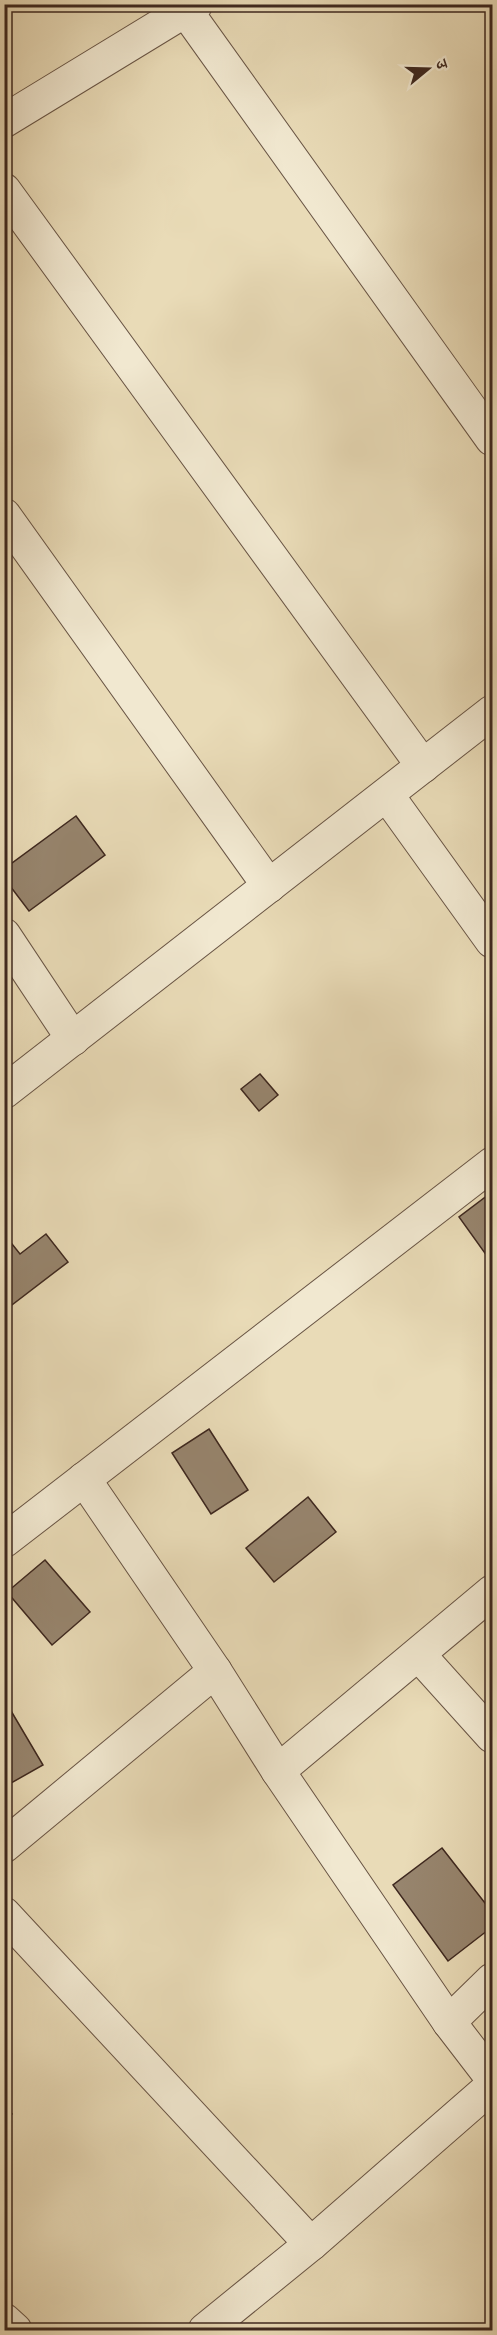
<svg xmlns="http://www.w3.org/2000/svg" width="497" height="2335" viewBox="0 0 497 2335" font-family="'IM FELL Great Primer','Noto Serif Devanagari',serif">
	<style>
		.building { fill: #97856e; stroke: #3e281f; stroke-width: 1.5 }
		.lines { fill: none; stroke-linecap: round; stroke-linejoin: round }
		.minor-casing { stroke: #695545; stroke-width: 35 }
		.minor { stroke: #f1e8d0; stroke-width: 33 }
	</style>
	<rect width="100%" height="100%" fill="#e9dbb7"/>
	<filter id="stains"><feTurbulence type="fractalNoise" baseFrequency=".00333" numOctaves="4"/><feColorMatrix values="0 0 0 0 .2 0 0 0 0 .09 0 0 0 0 .02 0 0 0 .5 -.17"/></filter>
	<radialGradient id="worn" r=".72"><stop offset=".6" stop-color="#630" stop-opacity="0"/><stop offset="1" stop-color="#630" stop-opacity=".3"/></radialGradient>
	<!-- building -->
	<g class="building">
		<path d="M76,816L105,855L29,911L4,878V869Z"/>
		<path d="M260,1074L278,1095L259,1111L241,1089Z"/>
		<path d="M492,1192V1263L459,1217Z"/>
		<path d="M4,1234L20,1254L46,1234L68,1262L4,1311Z"/>
		<path d="M209,1429L248,1490L211,1514L172,1453Z"/>
		<path d="M308,1497L336,1532L274,1582L246,1548Z"/>
		<path d="M45,1560L90,1612L52,1645L7,1592Z"/>
		<path d="M4,1699L43,1765L4,1787Z"/>
		<path d="M442,1848L492,1912V1927L448,1961L393,1885Z"/>
		<path d="M4,2104L12,2114L4,2121Z"/>
	</g>
	<g class="lines">
		<!-- minor casing -->
		<g class="minor-casing">
			<g id="minor">
				<path d="M186,11L492,439"/>
				<path d="M4,121L196,4"/>
				<path d="M4,190L423,766"/>
				<path d="M4,515L269,886"/>
				<path d="M387,795L492,941"/>
				<path d="M4,935L73,1039"/>
				<path d="M4,1092L492,712"/>
				<path d="M84,1479L215,1671L278,1771L449,2022L492,2078"/>
				<path d="M4,1541L492,1164"/>
				<path d="M419,1655L492,1736"/>
				<path d="M278,1771L492,1592"/>
				<path d="M4,1846L215,1671"/>
				<path d="M4,1914L311,2244"/>
				<path d="M449,2022L492,1980"/>
				<path d="M4,2320L15,2330"/>
				<path d="M205,2330L311,2244L492,2086"/>
			</g>
		</g>
		<!-- minor -->
		<use href="#minor" class="minor"/>
	</g>
	<!-- margin -->
	<rect width="497" height="2335" fill="none" stroke="#e9dbb7" stroke-width="24"/>
	<rect x="6" y="6" width="485" height="2323" fill="none" stroke="#3e281f" stroke-width="3"/>
	<rect x="12" y="12" width="473" height="2311" fill="none" stroke="#3e281f" stroke-width="1.5"/>
	<!-- north arrow -->
	<g transform="translate(428 69) rotate(71)" stroke="#f1e8d0" stroke-width="4.5" paint-order="stroke">
	<path d="M0-4.5L10 22L0 15L-10 22Z" fill="#3e281f"/>
	<text y="-9" font-size="16" font-weight="bold" text-anchor="middle" fill="#3e281f">उ</text>
	</g>
	<rect width="100%" height="100%" filter="url(#stains)"/>
	<rect width="100%" height="100%" fill="url(#worn)"/>
</svg>
